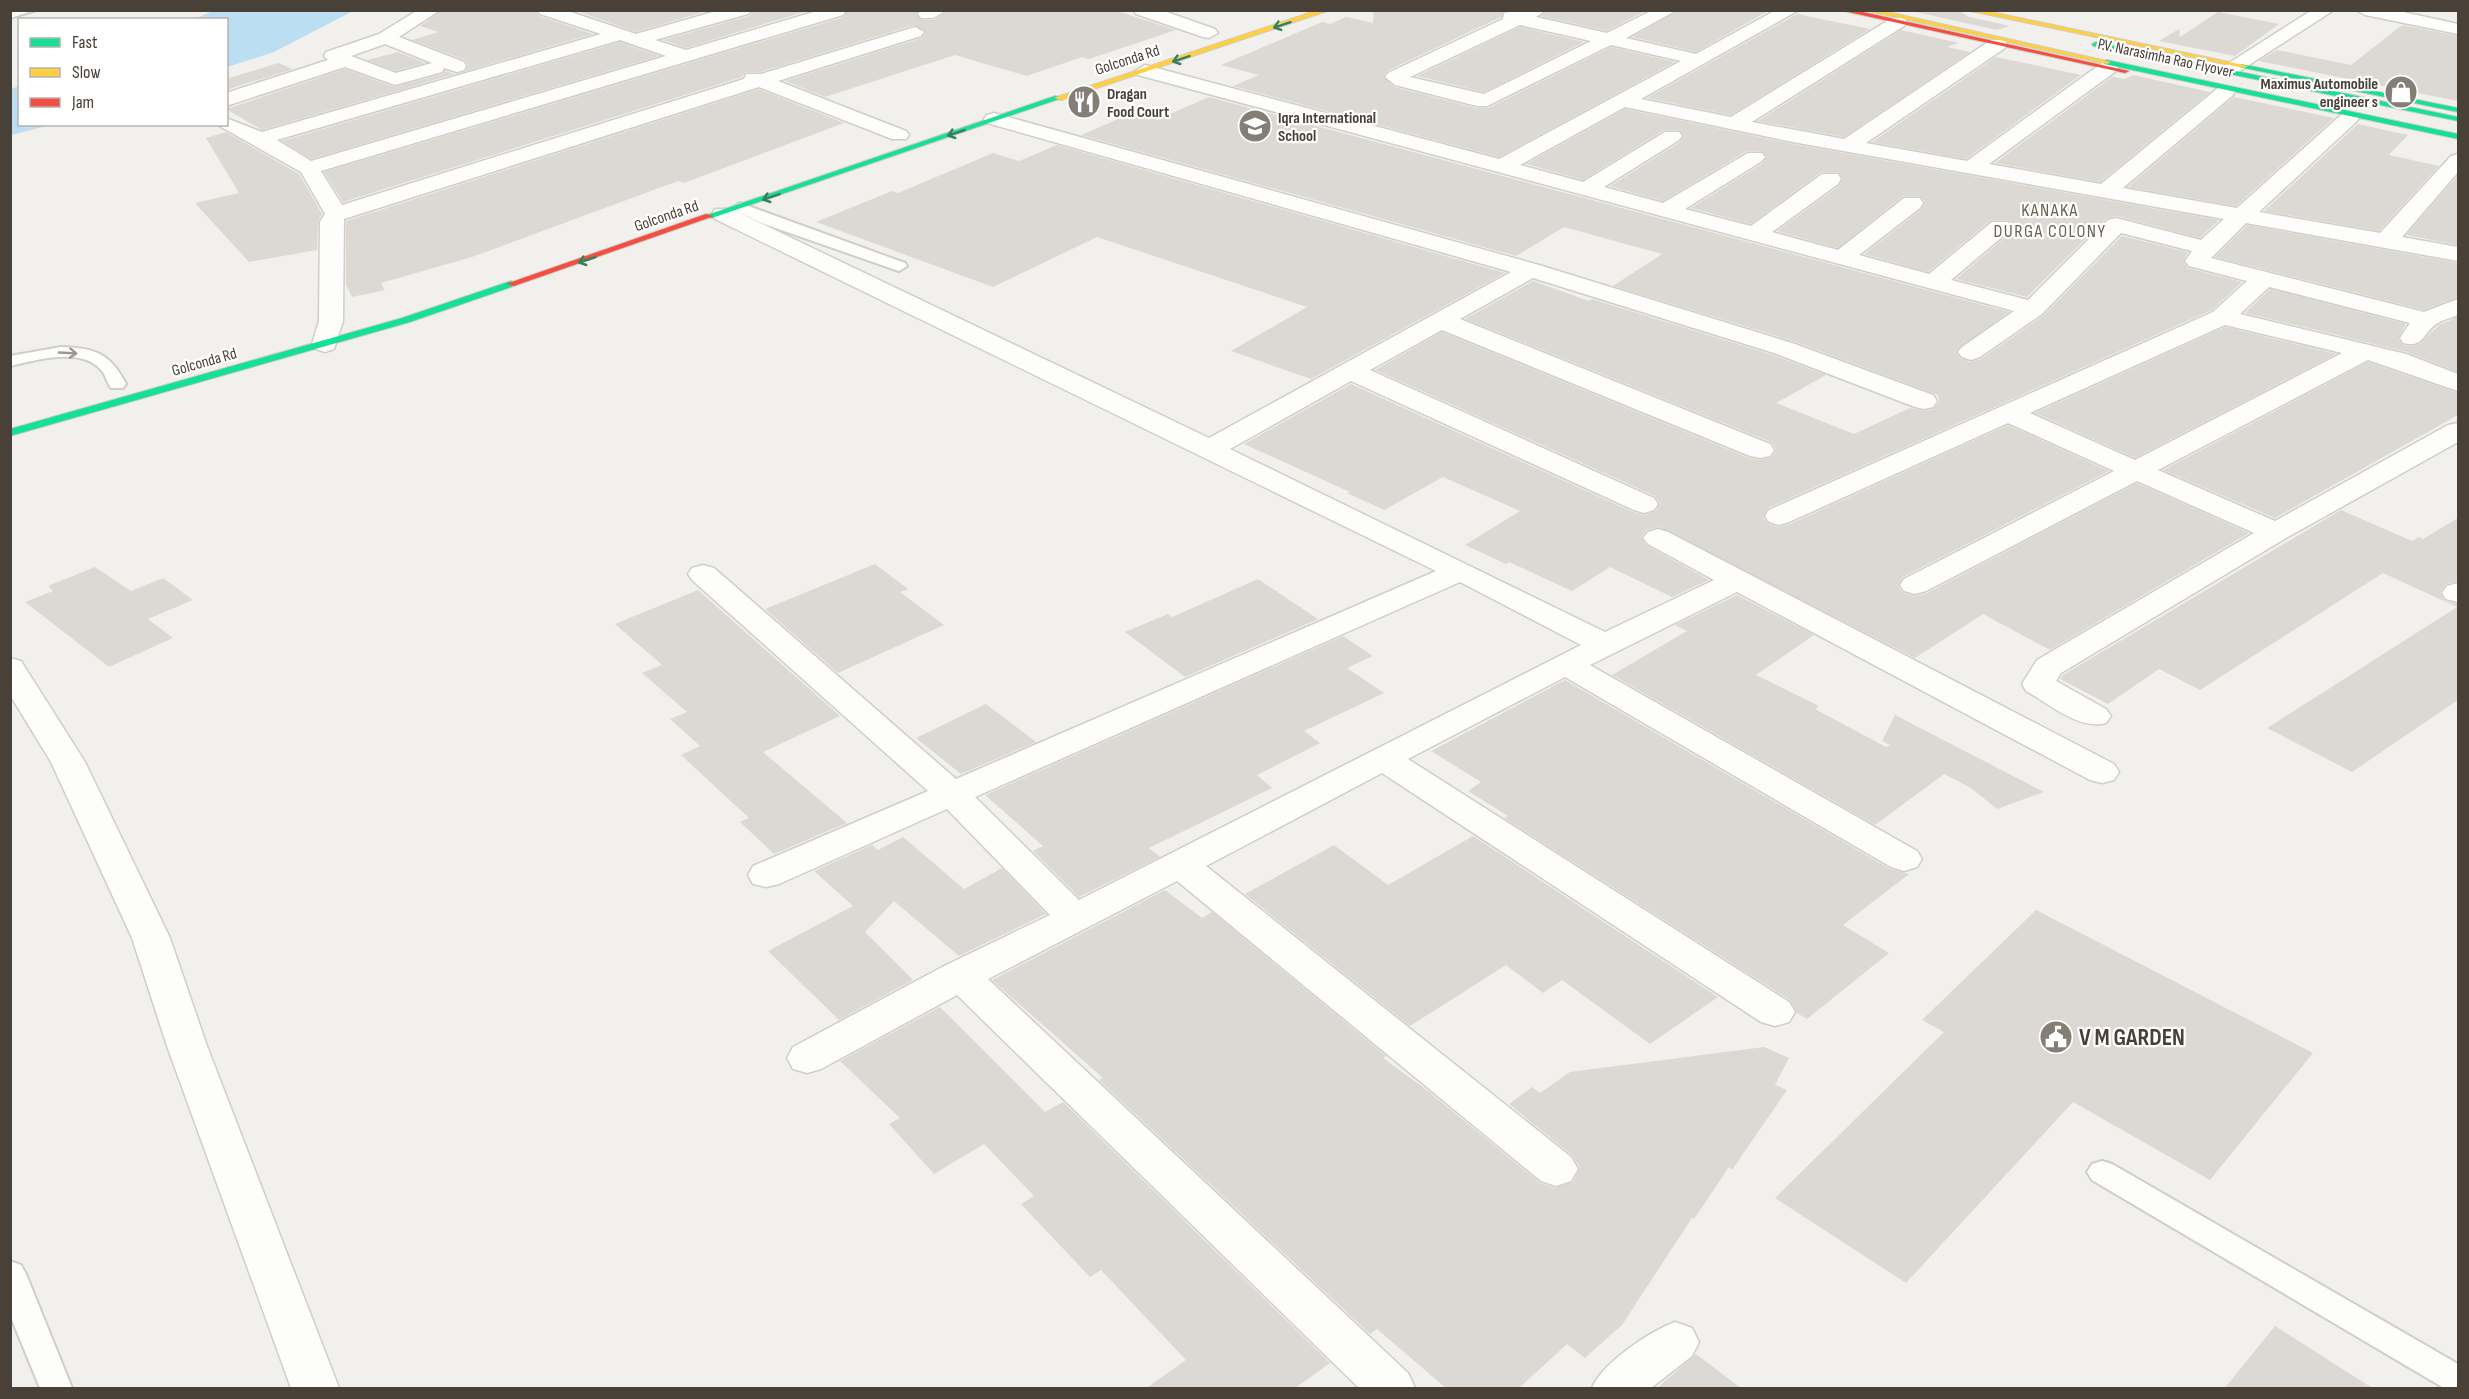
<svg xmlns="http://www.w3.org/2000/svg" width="2469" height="1399" viewBox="0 0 2469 1399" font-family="'Sofia Sans Condensed',sans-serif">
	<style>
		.water { fill: #bbdef2 }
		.building { fill: #dcd9d4 }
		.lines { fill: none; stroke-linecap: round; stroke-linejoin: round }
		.lane-casing { stroke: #d0cec9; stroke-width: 4 }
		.street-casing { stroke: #d0cec9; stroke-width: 3 }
		.fast-casing { stroke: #d2cdc3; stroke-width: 2 }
		.slow-casing { stroke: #d2cdc3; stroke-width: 2 }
		.jam-casing { stroke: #d2cdc3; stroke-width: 2 }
		.lane { fill: #fdfdfc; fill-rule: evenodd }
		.street { fill: #fdfdfc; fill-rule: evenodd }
		.fast { fill: #16e098; fill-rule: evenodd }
		.slow { fill: #ffcf43; fill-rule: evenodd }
		.jam { fill: #f24e42; fill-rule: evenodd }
		.oneway { stroke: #35815e }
		.oneway2 { stroke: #9a9690 }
		.labels { text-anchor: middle; stroke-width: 4.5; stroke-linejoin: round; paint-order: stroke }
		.far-street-label { font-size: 16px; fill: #494137; stroke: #fff }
		.far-poi-label { font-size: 16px; font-weight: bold; fill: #494137; stroke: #fff; text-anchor: start }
		.far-neighbourhood-label { font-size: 18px; letter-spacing: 1.5px; fill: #6c5f4d; stroke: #fff }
		.near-poi-label { font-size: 24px; font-weight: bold; fill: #494137; stroke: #fff; text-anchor: start }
	</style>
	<rect width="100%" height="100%" fill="#f2f0ec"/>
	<!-- water -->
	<g class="water">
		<path d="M213,11V10L353,11L274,52L227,67L226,20L194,19Z"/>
		<path d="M19,86L20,124L50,125L11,135V89Z"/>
	</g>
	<!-- building -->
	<g class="building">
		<path d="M442,10H535L539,16L593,34L466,71L468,65L465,60L412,40L439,32L420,26Z"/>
		<path d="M574,10H710L636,32Z"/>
		<path d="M753,10H810L686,48L663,40L749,16Z"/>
		<path d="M848,10H918L916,14L921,20H934L949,10H1114L1176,30L1089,59L1082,57L1027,76L955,55L825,97L785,81L922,38L926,32L914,25L761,72H745L742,77L343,202L324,172L844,17Z"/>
		<path d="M1374,10H1505L1501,17L1387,71L1383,76L1394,87L1476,108H1488L1611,47L1675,62L1499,157L1233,86L1259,75L1221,65L1322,22L1330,24L1346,17L1373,23Z"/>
		<path d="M1548,10H1647L1607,31L1541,16Z"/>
		<path d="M1679,10H1770L1696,52L1632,37Z"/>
		<path d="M1907,10H1958L1969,17L2010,26L1997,30Z"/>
		<path d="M2218,12L2279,24L2235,56L2159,41L2179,29L2180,37Z"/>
		<path d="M1797,14L1870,29L1731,115L1647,98Z"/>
		<path d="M2402,25L2458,36V101L2259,61L2277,50L2351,65Z"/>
		<path d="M1520,27L1584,42L1484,92L1417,76Z"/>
		<path d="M1901,30L1959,43L1947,47L1970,52L1844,137L1758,121Z"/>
		<path d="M620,42L659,56L311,159L282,141Z"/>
		<path d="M398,52L425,63L396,71L367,60Z"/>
		<path d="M1996,57L2081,75L1966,159L1872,142Z"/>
		<path d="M278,63L293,69L226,90V79Z"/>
		<path d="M345,69L394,87L443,74L445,71L455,74L262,130L226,109Z"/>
		<path d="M2133,75L2210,92L2100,182L1995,163L2112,77L2125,79Z"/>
		<path d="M759,89L844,123L684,183L678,181L472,257L381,283L385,290L352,297L346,285V221Z"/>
		<path d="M1209,97L2009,312L1956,351L1960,358L1970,362L1981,359L2043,316L2122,236L2188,252L2183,261L2188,268L2242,282L2212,310L1768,508L1763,517L1768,524L1778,527L1790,524L2008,425L2109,471L1903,577L1898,586L1903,593L1916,596L1927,593L2137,483L2249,533L2050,650L1983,614L1915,658L1659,527L1647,530L1641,537L1646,545L1709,580L1672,597L1610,567L1572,591L1509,562L1506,564L1465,545L1520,511L1443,477L1384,510L1347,493L1350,492L1244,444L1351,384L1633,512L1645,515L1656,511L1660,503L1655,496L1375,370L1442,332L1749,458L1760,460L1772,457L1776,449L1771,442L1465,319L1533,281L1589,301L1592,299L1773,355L1826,375L1776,403L1854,434L1910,408L1924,411L1933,409L1939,402L1938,395L1793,341L1613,286L1662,254L1564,227L1516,256L1081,135L1137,111L1161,118Z"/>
		<path d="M2234,97L2334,118L2236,206L2128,187Z"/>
		<path d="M1625,109L1793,144L2219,220L2200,238L2117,216L2107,218L2027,297L1956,279L2009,234L2013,226L2008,220H1991L1928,272L1864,254L1921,210L1925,202L1920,196H1903L1838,248L1777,231L1839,186L1843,178L1838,172H1821L1751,224L1691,208L1763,163L1767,157L1762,151H1747L1663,201L1610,186L1680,142L1684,136L1679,130H1664L1583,180L1526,164Z"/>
		<path d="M2358,124L2408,135L2389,155L2439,166L2379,231L2264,211Z"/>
		<path d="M226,132L299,174L322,214L318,222L317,250L249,262L195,203L239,193L206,138Z"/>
		<path d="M1057,145L1505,273L1311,379L1231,351L1307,307L1097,237L993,287L816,222L892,191L898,193L993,153L1019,161Z"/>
		<path d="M2458,175V245L2406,235Z"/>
		<path d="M2247,225L2458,263V297L2424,310L2215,257Z"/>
		<path d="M2270,289L2406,324L2398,339L2403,345L2409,346L2419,344L2439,325L2458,317V372L2407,352L2245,313Z"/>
		<path d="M2225,327L2336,354L2135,458L2035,413Z"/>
		<path d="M2368,362L2458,393V415L2275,518L2163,470Z"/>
		<path d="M2341,510L2412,541L2419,537L2423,539L2458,518V581L2446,584L2440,593L2445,601L2458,604V700L2352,772L2267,728L2457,607L2383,573L2200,690L2159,669L2108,704L2060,679L2063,675Z"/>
		<path d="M875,564L908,589L900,592L944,625L838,673L765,609Z"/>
		<path d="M95,567L131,591L163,578L193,600L148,619L173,638L109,667L25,602L53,591L48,586Z"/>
		<path d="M1258,579L1318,619L1185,677L1125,632L1168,614L1172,617Z"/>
		<path d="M698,590L840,716L763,752L847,823L774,854L740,822L749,818L681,755L700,746L670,719L687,712L642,673L662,665L615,624Z"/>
		<path d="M1737,595L1814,635L1756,675L1819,706L1815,709L1886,747L1890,745L1882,741L1895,715L2044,792L1997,809L1971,788L1944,774L1875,825L1612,675L1687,631L1675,625Z"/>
		<path d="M1343,636L1373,656L1347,668L1384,693L1304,731L1320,743L1257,775L1272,788L1149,848L1160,857L1079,897L1033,851L1043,846L985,795Z"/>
		<path d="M1565,680L1890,869L1909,874L1843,925L1889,953L1807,1019L1797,1013L1790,1000L1504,818L1508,816L1468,791L1481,782L1431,751Z"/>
		<path d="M986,704L1036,742L961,774L916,738Z"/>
		<path d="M1473,836L1718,997L1650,1044L1562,980L1543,993L1506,965L1410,1026L1245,894L1334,845L1388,885Z"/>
		<path d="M903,837L964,889L1002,868L1046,914L959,956L894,901L865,932L913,980L839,1020L768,951L853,906L814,871L872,845L878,850Z"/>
		<path d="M1165,890L1202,918L1212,912L1386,1056L1383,1058L1428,1091L1540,1183L1555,1188L1573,1182L1580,1168L1572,1155L1509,1104L1532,1087L1540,1093L1570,1072L1764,1047L1789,1058L1775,1085L1787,1090L1732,1170L1729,1167L1694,1219L1692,1218L1622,1325L1585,1358L1567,1344L1518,1389H1447L1377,1329L1370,1334L1099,1080L1103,1078L992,980Z"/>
		<path d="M2036,910L2313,1053L2210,1180L2073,1102L1906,1283L1775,1198L1944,1032L1922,1020Z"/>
		<path d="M940,1007L1045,1112L1063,1102L1330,1363L1294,1389H1145L1186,1360L1101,1270L1090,1277L1021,1204L1034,1196L984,1144L934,1174L889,1124L900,1118L840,1061Z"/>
		<path d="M2275,1326L2374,1389H2224Z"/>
		<path d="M1696,1354L1742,1389H1656Z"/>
	</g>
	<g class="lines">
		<!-- lane casing -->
		<g class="lane-casing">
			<g id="lane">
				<path d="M10,10H36L10,18Z"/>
				<path d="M740,203L905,263L907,266L899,271L893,269L764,224L735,211L732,208Z"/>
				<path d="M61,347C95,348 110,353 126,384L123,388H111C107,383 106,376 102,371C83,346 35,360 10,366V356Z"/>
				<path d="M2102,1161L2112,1164L2458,1364V1388H2444L2092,1180L2087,1172L2092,1164Z"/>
				<path d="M10,1261L21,1265L26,1274L72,1388H40L10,1315Z"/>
			</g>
		</g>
		<!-- street casing -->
		<g class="street-casing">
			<g id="street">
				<path d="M418,10H440L399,37L464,62L466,66L464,70L457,72L444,68L442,72L395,85L345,67L226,106V93L328,60L324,56L326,52L379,34ZM385,44L432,63L396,73L351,56Z"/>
				<path d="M537,10H565L636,34L720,10H751L748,14L655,40L686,50L820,10L846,11L843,15L321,171L342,205L744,79L746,74H761L915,27L924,32L921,36L778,81L906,131L909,135L906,139H892L759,87L344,219L343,321L334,349L325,352L316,349L312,344L319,321L320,222L325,214L301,172L216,124H226V118L262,132L601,34L540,14ZM620,40L666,56L311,161L277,140Z"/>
				<path d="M921,10H947L933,18H921L918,14Z"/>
				<path d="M1133,10H1161L1215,29L1218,33L1209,38L1203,37L1136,14Z"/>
				<path d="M1522,10H1546L1536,17L1607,33L1653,10H1677L1626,38L1696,54L1776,10H1799L1641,99L1731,117L1892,18H1904L1907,22L1904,26L1752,122L1844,139L1991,40H2005L2007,44L2005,48L1866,143L1967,161L2102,63H2116L2118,67L2116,71L1989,164L2101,184L2218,88H2232L2235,92L2232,96L2123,188L2237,208L2342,114H2356L2359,118L2356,122L2259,212L2380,233L2451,156L2458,154V172L2402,237L2458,247V261L2246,223L2211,258L2424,312L2458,299V315C2451,318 2441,320 2435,325C2422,335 2423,348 2403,343L2400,338L2410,323L2269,287L2240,314L2406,354L2458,374V391L2368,360L2158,470L2275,521L2448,425L2458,423V442L2286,538L2061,673L2056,681L2106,709L2111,716L2106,723C2078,730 2050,704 2026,691L2022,684L2037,660L2254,533L2137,481L1926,591L1915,594L1904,591L1900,585L1904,579L2114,471L2008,423L1789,522L1779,525L1769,522L1765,516L1769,510L2213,312L2247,281L2189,266L2185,261L2192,251L2121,233L2042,314L1980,357L1971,360L1962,357L1958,352L1962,347L2014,311L1138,75L1135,71L1145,65L1499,159L1681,61L1611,45L1487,106H1477L1395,85L1385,77L1388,73L1503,19L1504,13ZM1520,25L1591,41L1484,94L1410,77ZM1625,107L1793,142L2224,219L2201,240L2116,218L2108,220L2028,300L1951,280L2008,232L2011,227L2008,222H1992L1929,274L1859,255L1920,208L1923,203L1920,198H1904L1838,250L1772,232L1838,184L1841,179L1838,174H1822L1751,226L1685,209L1762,161L1765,157L1762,153H1748L1663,203L1604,187L1679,140L1682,136L1679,132H1665L1583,182L1520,165ZM2225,325L2342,353L2135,460L2030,413Z"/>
				<path d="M2312,10H2334L2235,74H2221L2218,70Z"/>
				<path d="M2356,10H2394L2458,24V34L2365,15Z"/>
				<path d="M994,113L1539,265L1792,343L1933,395L1937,401L1933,407L1924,409L1915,407L1774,353L1533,278L1460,319L1770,444L1774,450L1770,456L1760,458L1750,456L1442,330L1370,370L1654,498L1658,504L1654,510L1644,513L1634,510L1351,381L1230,449L1605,632L1714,580L1648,544L1643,538L1648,532L1658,529L1668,532L2114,764L2119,772L2114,780L2102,783L2090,780L1737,592L1590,665L1917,851L1922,859L1917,867L1904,871L1891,867L1565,677L1408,759L1789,1002L1795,1012L1789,1022L1775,1026L1761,1022L1382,773L1206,866L1571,1157L1578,1169L1571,1181L1556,1186L1541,1181L1177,881L988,979L1408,1373L1415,1388H1359L957,995L821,1069L807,1073L793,1069L787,1058L793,1047L946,965L1050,915L947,809L779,884L766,887L753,884L748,875L753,866L928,791L692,580L688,574L692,568L703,565L714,568L956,779L1436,571L715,219L712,214L715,209H731L1209,438L1511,272L987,123L984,119L987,115ZM1460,582L1581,645L1079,900L975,797Z"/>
				<path d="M2458,583V602L2446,599L2442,593L2447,586Z"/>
				<path d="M10,658L21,661L85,762L170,938L207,1046L339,1388H291L167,1046L132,938L51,762L10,695Z"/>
				<path d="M1675,1322L1692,1328L1699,1342L1692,1356L1651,1388H1592C1601,1364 1650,1331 1675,1322Z"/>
			</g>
		</g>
		<!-- fast casing -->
		<g class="fast-casing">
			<g id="fast">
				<path d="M2096,42L2458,117V121L2093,46L2092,44Z"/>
				<path d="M2107,60L2458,134V139L2104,64L2103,62Z"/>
				<path d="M2241,64L2458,108V112L2244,68H2241Z"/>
				<path d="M1055,96L1062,98L712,218L704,216Z"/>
				<path d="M511,281L516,284L514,286L410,322L10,436V429L402,318Z"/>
			</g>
		</g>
		<!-- slow casing -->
		<g class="slow-casing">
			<g id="slow">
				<path d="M1318,10H1330L1061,100L1054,98Z"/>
				<path d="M1864,10H1879L2111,62L2107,64Z"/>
				<path d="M1966,10H1982L2248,66L2244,68Z"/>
			</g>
		</g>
		<!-- jam casing -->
		<g class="jam-casing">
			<g id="jam">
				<path d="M1839,10H1854L2129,71L2125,73Z"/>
				<path d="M706,214L714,216L514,286L506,284Z"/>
			</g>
		</g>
		<!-- lane -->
		<use href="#lane" class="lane"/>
		<!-- street -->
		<use href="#street" class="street"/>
		<!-- fast -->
		<use href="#fast" class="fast"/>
		<!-- slow -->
		<use href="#slow" class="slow"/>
		<!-- jam -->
		<use href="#jam" class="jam"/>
	</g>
	<!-- one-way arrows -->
	<defs><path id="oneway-shaft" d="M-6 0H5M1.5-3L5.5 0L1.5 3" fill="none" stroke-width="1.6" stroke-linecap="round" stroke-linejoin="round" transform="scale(1.5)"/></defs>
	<g class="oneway">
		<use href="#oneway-shaft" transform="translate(1282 25) rotate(162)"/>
		<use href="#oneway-shaft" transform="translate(1181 59) rotate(161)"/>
		<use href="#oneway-shaft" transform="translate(956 133) rotate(161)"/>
		<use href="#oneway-shaft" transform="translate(771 197) rotate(161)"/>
		<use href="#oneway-shaft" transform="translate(587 260) rotate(161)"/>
	</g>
	<use class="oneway2" href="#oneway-shaft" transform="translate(68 353) rotate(3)"/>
	<!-- icons -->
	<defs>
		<g id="shop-disc" transform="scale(1.725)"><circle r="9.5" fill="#847e76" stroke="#fff"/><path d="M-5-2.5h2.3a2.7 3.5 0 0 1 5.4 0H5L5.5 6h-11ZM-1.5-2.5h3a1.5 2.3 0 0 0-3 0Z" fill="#fff"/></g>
		<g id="restaurant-disc" transform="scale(1.725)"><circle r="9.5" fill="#847e76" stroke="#fff"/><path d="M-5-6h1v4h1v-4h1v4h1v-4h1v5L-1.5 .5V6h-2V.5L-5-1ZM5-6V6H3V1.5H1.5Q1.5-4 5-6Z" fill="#fff"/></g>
		<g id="university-disc" transform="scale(1.725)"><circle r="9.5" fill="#847e76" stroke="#fff"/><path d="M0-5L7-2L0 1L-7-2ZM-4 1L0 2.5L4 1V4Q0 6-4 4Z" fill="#fff"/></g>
		<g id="civic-disc" transform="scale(1.725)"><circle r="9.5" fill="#847e76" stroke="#fff"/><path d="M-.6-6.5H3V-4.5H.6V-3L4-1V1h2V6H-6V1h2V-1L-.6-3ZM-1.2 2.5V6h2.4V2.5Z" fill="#fff"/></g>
	</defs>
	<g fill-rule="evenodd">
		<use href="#shop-disc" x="2401" y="92"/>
		<use href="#restaurant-disc" x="1084" y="102"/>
		<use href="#university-disc" x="1255" y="126"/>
		<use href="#civic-disc" x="2056" y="1037"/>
	</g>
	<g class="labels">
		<!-- far-street labels -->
		<g class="far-street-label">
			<text transform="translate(2166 57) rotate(12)" y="6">P.V. Narasimha Rao Flyover</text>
			<text transform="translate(1127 59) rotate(-18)" y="6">Golconda Rd</text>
			<text transform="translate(666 215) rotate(-19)" y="6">Golconda Rd</text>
			<text transform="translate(204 361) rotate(-16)" y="6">Golconda Rd</text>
		</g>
		<!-- far-poi labels -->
		<g class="far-poi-label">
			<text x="2378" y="89" text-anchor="end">Maximus Automobile<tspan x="2378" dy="18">engineer s</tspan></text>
			<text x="1107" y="99">Dragan<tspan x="1107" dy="18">Food Court</tspan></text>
			<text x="1278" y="123">Iqra International<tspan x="1278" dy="18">School</tspan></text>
		</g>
		<!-- far-neighbourhood labels -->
		<g class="far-neighbourhood-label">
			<text x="2050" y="216">KANAKA<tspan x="2050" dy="21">DURGA COLONY</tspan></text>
		</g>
		<!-- near-poi labels -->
		<g class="near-poi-label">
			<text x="2079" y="1045">V M GARDEN</text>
		</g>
	</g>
	<!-- border -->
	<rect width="2469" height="1399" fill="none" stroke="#494137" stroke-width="24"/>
	<!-- legend -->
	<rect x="18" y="18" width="210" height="108" fill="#ffffff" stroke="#b6b3af" stroke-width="1.5"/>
	<rect x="30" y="38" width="30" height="9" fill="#16e098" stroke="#b6b3af" stroke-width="1.5"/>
	<text x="72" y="48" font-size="18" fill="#494137">Fast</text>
	<rect x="30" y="68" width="30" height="9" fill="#ffcf43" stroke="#b6b3af" stroke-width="1.5"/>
	<text x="72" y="78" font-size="18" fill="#494137">Slow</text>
	<rect x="30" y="98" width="30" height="9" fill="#f24e42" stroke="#b6b3af" stroke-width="1.5"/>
	<text x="72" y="108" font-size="18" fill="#494137">Jam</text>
</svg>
